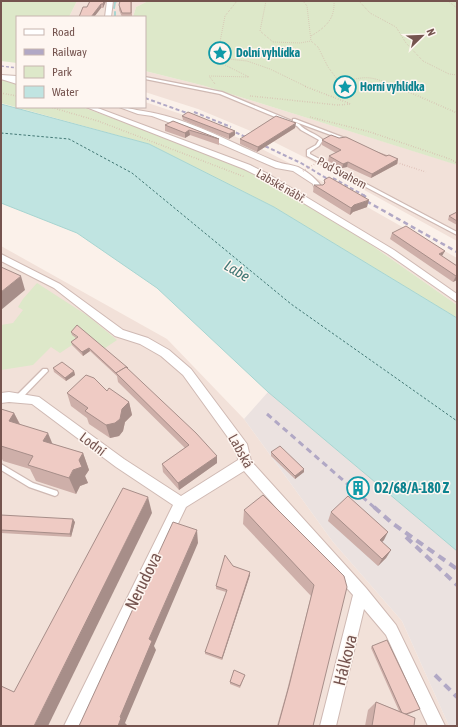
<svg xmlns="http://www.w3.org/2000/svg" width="458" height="727" viewBox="0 0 458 727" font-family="'Asap Condensed',sans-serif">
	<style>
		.residential { fill: #f2e1d9 }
		.industrial { fill: #ebe2e0 }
		.green { fill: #dde8c9 }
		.water { fill: #c0e4e1; stroke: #a7d5d1 }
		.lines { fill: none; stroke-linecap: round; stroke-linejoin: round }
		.stream { stroke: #a7d5d1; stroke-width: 2 }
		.ferry { stroke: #437875; stroke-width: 1; stroke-dasharray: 2.5 2; stroke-linecap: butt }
		.service-casing { stroke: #cfb9b3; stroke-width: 2.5 }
		.minor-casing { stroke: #cfb9b3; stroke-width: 2 }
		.tertiary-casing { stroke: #cfb9b3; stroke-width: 2 }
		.path-far1 { stroke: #d4aea6; stroke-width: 1; stroke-dasharray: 0.5 1.5; stroke-linecap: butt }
		.path { stroke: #d4aea6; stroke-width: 1.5; stroke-dasharray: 0.5 2; stroke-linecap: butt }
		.service { fill: #fff; fill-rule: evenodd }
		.minor { fill: #fff; fill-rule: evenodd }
		.tertiary { fill: #fff; fill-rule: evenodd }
		.rail-far4 { stroke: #b1a8c5; stroke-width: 1.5; stroke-dasharray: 3 2; stroke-linecap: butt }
		.rail-far3 { stroke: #b1a8c5; stroke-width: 2; stroke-dasharray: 4 2.5; stroke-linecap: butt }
		.rail-far2 { stroke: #b1a8c5; stroke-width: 2.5; stroke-dasharray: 5 3.5; stroke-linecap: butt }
		.rail-far1 { stroke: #b1a8c5; stroke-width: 3; stroke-dasharray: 6 4.5; stroke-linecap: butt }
		.rail { stroke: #b1a8c5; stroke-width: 4; stroke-dasharray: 8 5.5; stroke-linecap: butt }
		.path-bridge { stroke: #d4aea6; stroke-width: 1.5; stroke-dasharray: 0.5 2; stroke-linecap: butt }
		.wall { fill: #ceafa9 }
		.shaded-wall { fill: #a78e89 }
		.building { fill: #efcbc4; stroke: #a78e89 }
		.labels { text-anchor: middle; stroke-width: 3; stroke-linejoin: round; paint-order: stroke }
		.far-culture-label { font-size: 12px; font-weight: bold; fill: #0d838f; stroke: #fef6f1; text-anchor: start }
		.far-street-label { font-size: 12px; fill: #75544f; stroke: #fef6f1 }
		.street-label { font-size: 14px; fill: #75544f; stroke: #fef6f1 }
		.culture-label { font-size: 14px; font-weight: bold; fill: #0d838f; stroke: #fef6f1; text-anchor: start }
		.water-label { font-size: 15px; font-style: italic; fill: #437875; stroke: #fef6f1 }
		.near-street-label { font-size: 17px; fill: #75544f; stroke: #fef6f1 }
	</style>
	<rect width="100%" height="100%" fill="#fbf1ea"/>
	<!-- residential -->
	<g class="residential">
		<path d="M77,1H148L136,7L133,17H69Z"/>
		<path d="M145,71L205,86L455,164L457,165V241L308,159L260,135L198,109L145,92Z"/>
		<path d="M145,102L187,116L248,142L295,166L457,258V305L367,242L266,180L244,169L154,133L82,107H145Z"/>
		<path d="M1,246L167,339L244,419L333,542L402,621L449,726H1Z"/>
	</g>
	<!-- industrial -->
	<path class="industrial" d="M268,392L457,551V726H449L402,621L333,542L244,419Z"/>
	<!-- green -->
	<g class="green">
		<path d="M1,1H77L69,17H17V63L1,61Z"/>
		<path d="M148,1H457V165L205,86L145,71V17H133L136,7Z"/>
		<path d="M1,79L17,84V107H82L154,133L244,169L266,180L367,242L457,305V318L274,207L149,144L1,103Z"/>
		<path d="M37,283L88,316L117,340L102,350L72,345L60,353L51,347L33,365L1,370V325L13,323L23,310L18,307L23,299Z"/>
	</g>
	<!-- water -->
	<path class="water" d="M1,104L149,144L274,207L457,318V551L268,392L157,288L77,233L1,203Z"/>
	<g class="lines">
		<!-- stream -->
		<g class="stream">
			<path d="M114,8L115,2L117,1"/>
			<path d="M115,12V17"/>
		</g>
		<!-- ferry -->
		<path class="ferry" d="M1,133L69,139L132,173L291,304L457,421"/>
		<!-- service casing -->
		<g class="service-casing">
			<g id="service">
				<path d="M145,77L222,92L299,124C306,132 316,133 323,140L319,146L310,152V154L457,232V235L307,156V150L316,145L319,140L301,130L297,126L220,94L145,79Z"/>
				<path d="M293,119H295L350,140L347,141L293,121Z"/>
				<path d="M43,369H47L48,371L20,400H16L15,398L16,396Z"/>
				<path d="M1,464L33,483L57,491L58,493L57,495L55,496L29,487L1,470Z"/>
			</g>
		</g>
		<!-- minor casing -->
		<g class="minor-casing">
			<g id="minor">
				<path d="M1,75L17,80V84L1,79Z"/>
				<path d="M86,107H95L250,165L268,174L394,250L457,294V302L388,254L262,178L244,169Z"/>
				<path d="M119,107C127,107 134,110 143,111C186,117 232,143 272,160C280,164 290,164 298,167C308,172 318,180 323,189L322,191H316L313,184L293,171L276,168L189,130L152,116L138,114Z"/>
				<path d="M1,254L60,284L123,330L148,338L169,350L191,369L247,444L251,461L366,588L396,625L445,726H428L386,635L364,609L336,726H320L353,595L244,471L186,507L81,726H64L173,505L116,467L32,404L9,402L1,403V393L9,392L39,397L124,459L181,496L238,460L237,450L183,375L161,356L140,344L115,336L54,288L1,261Z"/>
			</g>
		</g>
		<!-- tertiary casing -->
		<g class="tertiary-casing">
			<g id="tertiary">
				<path d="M107,1H113L111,17H105Z"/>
				<path d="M1,75L17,76V80L1,79Z"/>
			</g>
		</g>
		<!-- path-far1 -->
		<g class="path-far1">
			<path d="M266,1L260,31L273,42L300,43L311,41"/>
			<path d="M303,1L307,6L311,41"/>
			<path d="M359,1L370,13L396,27L406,43L423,61L449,74L457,75"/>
			<path d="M448,1L457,8"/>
			<path d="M311,36C326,27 335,19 334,1"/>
			<path d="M311,41L318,47L328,67L340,83C368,75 370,76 397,87"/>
			<path d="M220,42L222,48L220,53"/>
			<path d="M209,57L247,61L270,69L307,87"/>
			<path d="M215,84L209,76L249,77L209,57L211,49L220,42L225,16L237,1"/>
		</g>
		<!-- path -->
		<g class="path">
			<path d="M395,86L457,113"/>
			<path d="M1,93L17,96"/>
			<path d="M250,96L338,105L351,104L304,86"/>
			<path d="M50,107L98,121L245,177"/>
			<path d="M310,117L370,132L450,159L457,163"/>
			<path d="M395,162L426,172"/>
		</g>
		<!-- service -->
		<use href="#service" class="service"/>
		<!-- minor -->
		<use href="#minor" class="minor"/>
		<!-- tertiary -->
		<use href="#tertiary" class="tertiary"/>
		<!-- rail-far4 -->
		<path class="rail-far4" d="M1,66L17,68"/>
		<!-- rail-far3 -->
		<g class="rail-far3">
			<path d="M145,98L198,117"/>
			<path d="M194,112L231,127"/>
			<path d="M224,127L301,163L336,184"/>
			<path d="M333,178L365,196"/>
		</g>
		<!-- rail-far2 -->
		<g class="rail-far2">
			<path d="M363,195L366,197"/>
			<path d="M359,197L457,252"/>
		</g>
		<!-- rail-far1 -->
		<path class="rail-far1" d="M267,414L375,508"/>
		<!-- rail -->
		<g class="rail">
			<path d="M374,507L392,523L457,569"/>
			<path d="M406,537L457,585"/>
			<path d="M435,675L457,697"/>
		</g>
		<!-- path-bridge -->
		<path class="path-bridge" d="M303,171L318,162"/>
	</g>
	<!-- wall -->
	<g class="wall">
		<path d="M106,1L103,8H101L94,17H79Z"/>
		<path d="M132,1V17H122L119,10V5Z"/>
		<path d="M182,116L235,135L229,139L183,120Z"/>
		<path d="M173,121L219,139V145L190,135L185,138L165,131V125Z"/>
		<path d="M295,128L257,152L240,144V139Z"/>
		<path d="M339,138L398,159L397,164L371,178L347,167L342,168L328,161L329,156L336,153L322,145V140Z"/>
		<path d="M324,180L367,207L353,212L350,215L313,192L314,185H324Z"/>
		<path d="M457,212V225L448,220L449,216Z"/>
		<path d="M392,233L442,257L457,266V280L453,282L390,239Z"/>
		<path d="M71,332L217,456V463L179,490L163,472L162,464L185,448L118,382L117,376L90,351L83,356L72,345L71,342L76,338L72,335Z"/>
		<path d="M53,368L74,371L75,375L66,381L54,372Z"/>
		<path d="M107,391L129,402L132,415L125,422L123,431L119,436L110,438L89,424L87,418L71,406L67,393Z"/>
		<path d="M1,409L14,413L20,424L53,444L83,453L89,470L85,476L88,483L80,486L76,494L36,481L30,469L3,461L1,457Z"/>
		<path d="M271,452L304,472L295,479L271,456Z"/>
		<path d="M244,510L344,576L313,726H277L286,694L311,596L243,524Z"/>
		<path d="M331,512L384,540L382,542L391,550L386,558L378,566L328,521Z"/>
		<path d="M1,515L75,522L71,537L1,533Z"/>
		<path d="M233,566L250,575L222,660L205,654V652L226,592L216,589V586Z"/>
		<path d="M372,646L420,709L418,710L407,715L414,726H365L368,710L376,702L399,711L371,648Z"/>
		<path d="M245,675L240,688L230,684V682Z"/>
	</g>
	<!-- shaded-wall -->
	<g class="shaded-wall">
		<path d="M104,1H106L103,8V4Z"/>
		<path d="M101,4V8L94,17H91Z"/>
		<path d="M296,123L295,128L257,152L258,147Z"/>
		<path d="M189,130L190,135L185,138V133Z"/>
		<path d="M235,131V135L229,139V134Z"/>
		<path d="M398,159L397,164L371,178L372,174Z"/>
		<path d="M348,162L347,167L342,168L343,164Z"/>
		<path d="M369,200L367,207L353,212L350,215L351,208L354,205Z"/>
		<path d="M445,251L442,256L439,254Z"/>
		<path d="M457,275V280L453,282L456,276Z"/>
		<path d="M21,276L25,290L1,310V292Z"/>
		<path d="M89,348L90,351L83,356L82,352Z"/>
		<path d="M74,371L75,375L66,381L65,378Z"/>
		<path d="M129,402L132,415L125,422L123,431L119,436L110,438L106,425Z"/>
		<path d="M14,413L23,431L9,421Z"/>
		<path d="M48,433L55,450L43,441Z"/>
		<path d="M83,453L89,470L85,476L88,483L80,486L76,494L69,478Z"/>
		<path d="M217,456V463L179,490L178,483Z"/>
		<path d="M304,469V472L295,479V476Z"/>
		<path d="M148,497L152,513L48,726H34Z"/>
		<path d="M73,519L75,522L71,537L70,534Z"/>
		<path d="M197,530L198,543L154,646L156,650L125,723L127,725L126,726H118L120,717L149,639Z"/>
		<path d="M388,532L384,540L376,548L380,540Z"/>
		<path d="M391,550L386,558L378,566L382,559Z"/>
		<path d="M250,572V575L222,660V658Z"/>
	</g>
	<!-- building -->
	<g class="building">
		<path d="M90,1H104L103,4H101L91,17H79L83,7H87Z"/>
		<path d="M120,1H131V13H122L119,5Z"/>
		<path d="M188,112L235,131L229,134L182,116Z"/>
		<path d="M276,116L296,123L258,147L240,139Z"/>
		<path d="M173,121L219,139L189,130L185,133L165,125Z"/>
		<path d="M331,135L339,138L346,137L386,156L389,155L398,159L372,174L348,162L343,164L329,156L341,150L322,140Z"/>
		<path d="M329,177L369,200L354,205L351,208L314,185H323L325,183L324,180Z"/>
		<path d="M457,212V221L449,216Z"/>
		<path d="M406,226L445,251L439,254L457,266V275L456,276L392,233Z"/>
		<path d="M1,267L21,276L1,292Z"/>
		<path d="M77,325L128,368L126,367L116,373L89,348L82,352L71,342L78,337L71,332Z"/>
		<path d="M62,362L74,371L65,378L53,368Z"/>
		<path d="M126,367L196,433L217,456L178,483L162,464L189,445L116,373Z"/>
		<path d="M86,375L94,378L107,391L109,388L129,402L122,409L120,419L115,423L106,425L85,411L88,408L67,393Z"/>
		<path d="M1,409L14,413L9,421L48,433L43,441L83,453L79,460L82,467L73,470L69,478L28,465L33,456L1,446Z"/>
		<path d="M280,446L304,469L295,476L271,452Z"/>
		<path d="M123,488L148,497L34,726H1V686L14,692Z"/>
		<path d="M263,495L344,576L347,587L313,726H278L289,686L314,585L244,510Z"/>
		<path d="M348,496L388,532L380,540L391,550L382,559L331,512Z"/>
		<path d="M1,515L73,519L70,534L1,530Z"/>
		<path d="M173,522L197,530L149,639L152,641L120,717L121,718L118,726H79Z"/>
		<path d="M225,555L233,566L250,572L222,658L205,652L227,590L216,586Z"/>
		<path d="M387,640L420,709L406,714L402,713L372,646Z"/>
		<path d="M234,670L245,675L240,686L230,682Z"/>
		<path d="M376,702L415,718L414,726H372Z"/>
	</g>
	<!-- icons -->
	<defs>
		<g id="sight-ring" transform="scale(1.15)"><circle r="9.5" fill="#fef6f1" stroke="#0f9aa8" stroke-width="1.5"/><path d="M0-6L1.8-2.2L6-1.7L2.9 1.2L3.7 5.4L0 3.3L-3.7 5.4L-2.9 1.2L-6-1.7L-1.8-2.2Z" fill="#0f9aa8"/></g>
		<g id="building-ring" transform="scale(1.15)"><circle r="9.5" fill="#fef6f1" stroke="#0f9aa8" stroke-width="1.5"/><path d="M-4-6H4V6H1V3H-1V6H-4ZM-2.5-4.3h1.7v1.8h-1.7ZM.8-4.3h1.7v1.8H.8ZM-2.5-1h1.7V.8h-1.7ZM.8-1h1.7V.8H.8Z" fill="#0f9aa8"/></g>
	</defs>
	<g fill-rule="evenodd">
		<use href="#sight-ring" x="220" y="53"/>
		<use href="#sight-ring" x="345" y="87"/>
		<use href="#building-ring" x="358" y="488"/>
	</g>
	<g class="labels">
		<!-- far-culture labels -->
		<g class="far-culture-label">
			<text x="236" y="57">Dolní vyhlídka</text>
			<text x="360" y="91">Horní vyhlídka</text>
		</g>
		<!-- far-street labels -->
		<g class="far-street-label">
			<text transform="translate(342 173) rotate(28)" y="4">Pod Svahem</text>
			<text transform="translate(281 186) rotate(30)" y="4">Labské nábř.</text>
		</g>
		<!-- street labels -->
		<g class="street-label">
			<text transform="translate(93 444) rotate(37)" y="5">Lodní</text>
			<text transform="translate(241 451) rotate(61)" y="5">Labská</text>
		</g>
		<!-- culture labels -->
		<g class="culture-label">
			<text x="374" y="493">O2/68/A-180 Z</text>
		</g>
		<!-- water labels -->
		<g class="water-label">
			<text transform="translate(237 271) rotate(31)" y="5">Labe</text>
		</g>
		<!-- near-street labels -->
		<g class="near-street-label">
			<text transform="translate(143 581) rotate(-64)" y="6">Nerudova</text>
			<text transform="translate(345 660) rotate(-76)" y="6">Hálkova</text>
		</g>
	</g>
	<!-- border -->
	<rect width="458" height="727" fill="none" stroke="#75544f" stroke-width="4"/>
	<!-- legend -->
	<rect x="16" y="16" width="130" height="92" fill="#fef6f1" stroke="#c7b5b0"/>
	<rect x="24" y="29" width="20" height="6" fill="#ffffff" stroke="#c7b5b0"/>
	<text x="52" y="36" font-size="12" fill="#75544f">Road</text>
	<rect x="24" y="49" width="20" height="6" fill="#b1a8c5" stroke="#c7b5b0"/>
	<text x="52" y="56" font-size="12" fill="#75544f">Railway</text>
	<rect x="24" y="66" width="20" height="12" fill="#dde8c9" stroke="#c7b5b0"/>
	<text x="52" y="76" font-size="12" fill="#75544f">Park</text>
	<rect x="24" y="86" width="20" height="12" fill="#c0e4e1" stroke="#c7b5b0"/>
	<text x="52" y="96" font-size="12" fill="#75544f">Water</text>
	<!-- north arrow -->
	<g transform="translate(422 36) rotate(67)" stroke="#fef6f1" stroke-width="3" paint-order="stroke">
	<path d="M0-3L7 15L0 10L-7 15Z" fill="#75544f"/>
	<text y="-6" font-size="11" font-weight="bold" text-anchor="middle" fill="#75544f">N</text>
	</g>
</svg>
